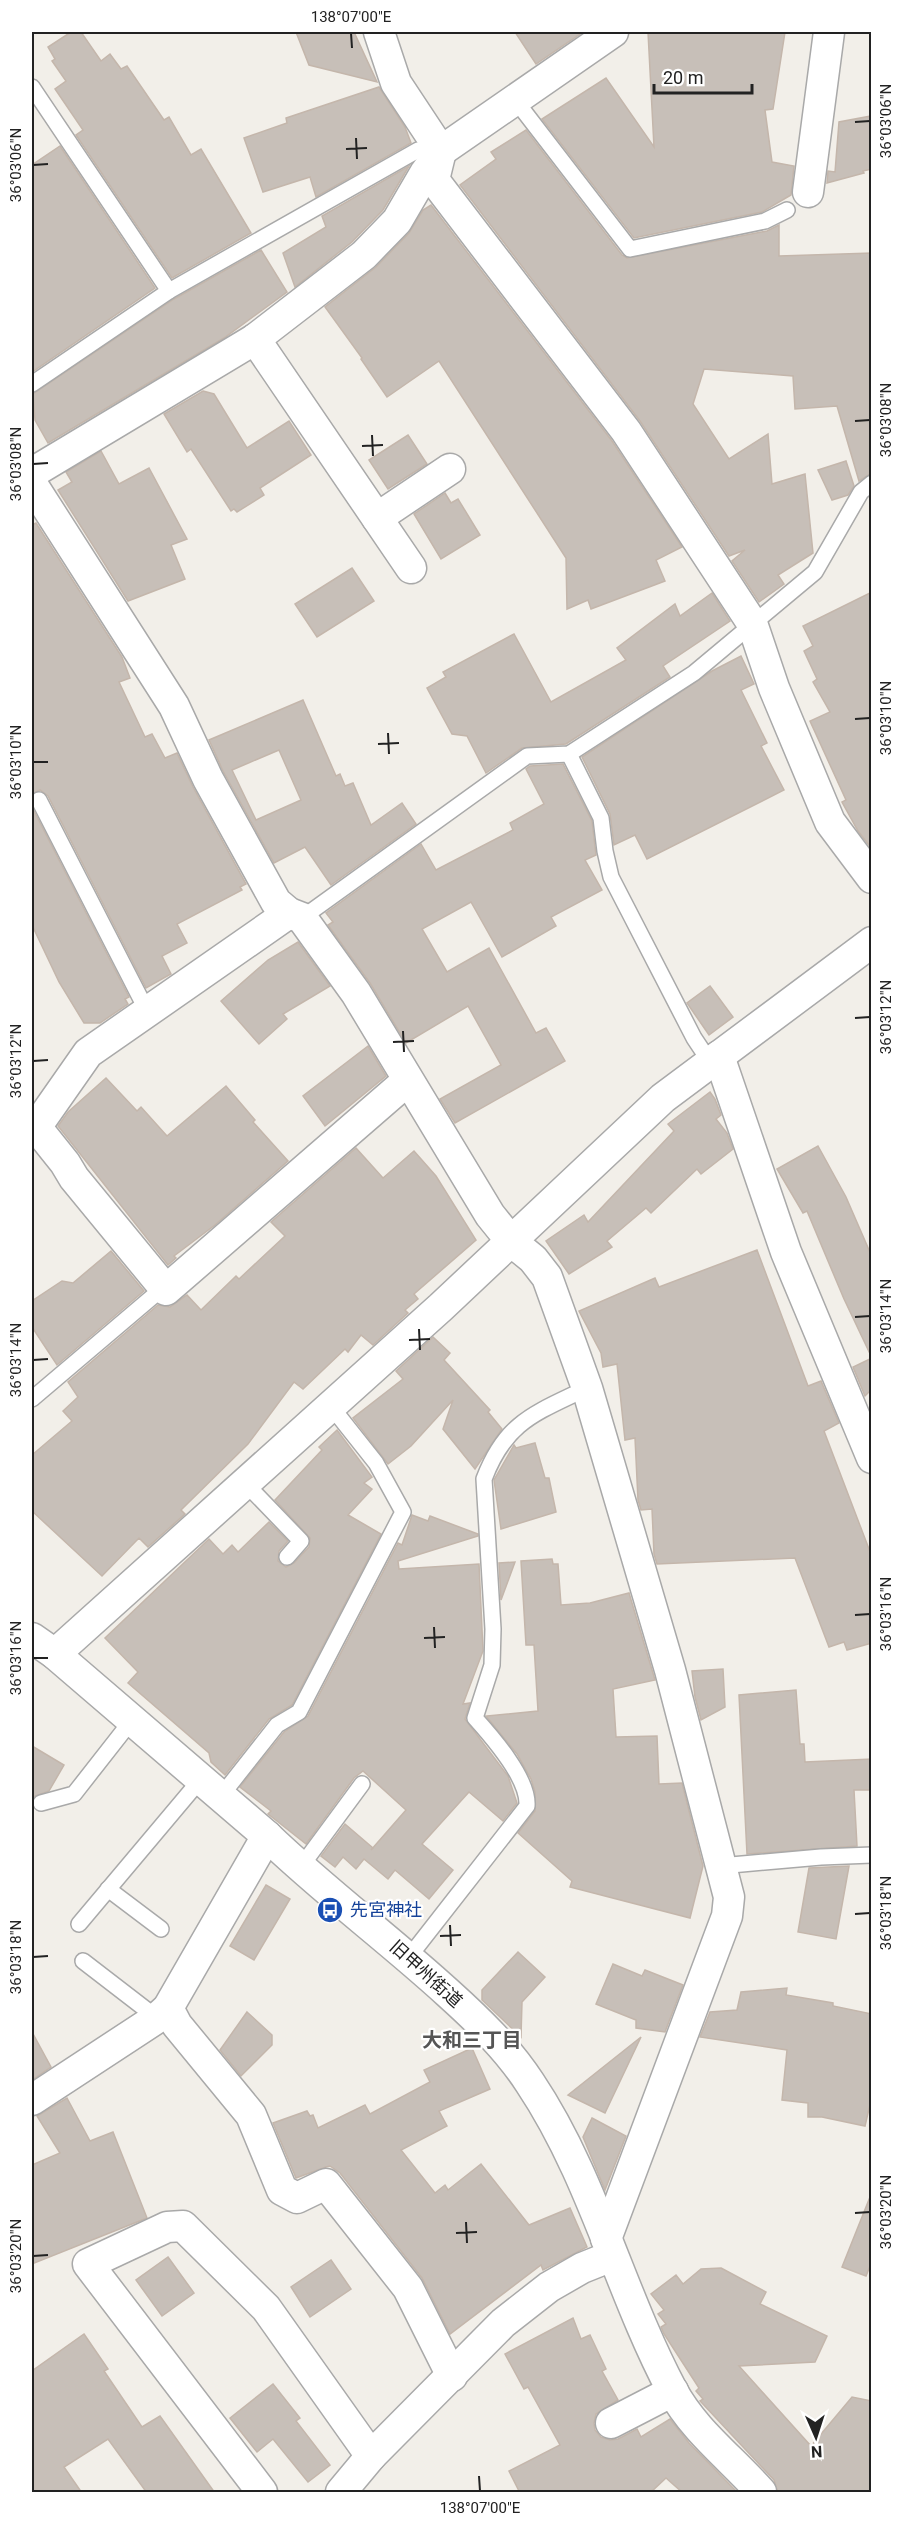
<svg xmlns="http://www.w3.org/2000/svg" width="903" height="2524" viewBox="0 0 903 2524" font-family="Roboto,'Noto Sans JP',sans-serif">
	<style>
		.building { fill: #c7bfb8; stroke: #c4b6ab; stroke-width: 1.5; fill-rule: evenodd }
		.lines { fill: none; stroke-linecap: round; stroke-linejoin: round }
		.service-casing { stroke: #a9a9a9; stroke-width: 18 }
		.minor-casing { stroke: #a9a9a9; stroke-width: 33 }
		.service { stroke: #fff; stroke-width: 15 }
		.minor { stroke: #fff; stroke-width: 30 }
		.ticks { fill: none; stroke: #222; stroke-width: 2 }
		.labels { text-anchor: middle; stroke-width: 4.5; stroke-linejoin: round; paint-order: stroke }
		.transit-label { font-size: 18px; fill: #164399; stroke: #fff; text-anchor: start }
		.street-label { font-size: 18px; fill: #222; stroke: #fff }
		.neighbourhood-label { font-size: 20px; font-weight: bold; fill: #555; stroke: #fff }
		.neatline { fill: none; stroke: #222; stroke-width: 2 }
		.ticks-label { font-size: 15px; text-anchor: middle; fill: #222 }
	</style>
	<rect width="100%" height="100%" fill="#f2efe9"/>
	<!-- building -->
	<g class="building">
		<path d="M71,32H81L101,61L110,54L121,69L127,66L164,120L169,117L191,155L201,149L251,233L172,278L76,135L83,130L55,89L66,81L52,61L55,59L48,47Z"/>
		<path d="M296,32H354L377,82L309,65Z"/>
		<path d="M515,32H583L536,64Z"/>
		<path d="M648,32H785L773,109L765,110L772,162L794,166L791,195L762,212L634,238L542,119L606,78L654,147Z"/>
		<path d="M379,87L405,127L411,143L316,197L310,177L263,192L244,138L287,123L286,118Z"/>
		<path d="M871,116L872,169L863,171L864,173L827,183L828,171L835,172L839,122Z"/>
		<path d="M526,130L622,255L627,258L767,231L779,225V256L872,253V473L859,481L837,406L795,409L793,376L704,369L693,404L729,459L768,434L772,484L805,474L813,553L778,575L784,584L759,602L732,561L745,550L729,556L640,421L460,185L496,159L491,152Z"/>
		<path d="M60,146L155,288L32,372V165Z"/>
		<path d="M409,166L383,210L352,242L295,287L283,253L326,227L322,216Z"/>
		<path d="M431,205L612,441L682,547L656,560L665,581L591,609L588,600L567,609L566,558L439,361L387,397L361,359L362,358L325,307L376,267L409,233L423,210Z"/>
		<path d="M261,250L287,292L224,338L48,443L35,420L33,394L174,299Z"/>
		<path d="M203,391L214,394L247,448L289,421L311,455L260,488L264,495L237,512L234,509L231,511L191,449L187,452L164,414Z"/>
		<path d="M408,435L427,464L388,489L369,460Z"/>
		<path d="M101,451L119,484L149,468L187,539L171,545L185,579L128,601L58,490L72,482L66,472Z"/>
		<path d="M846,461L854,486L848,495L832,500L818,470Z"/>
		<path d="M445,493L451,503L458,499L480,535L441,559L414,514Z"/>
		<path d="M36,523L122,657L130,678L119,682L145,737L152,734L165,758L177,753L193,787L246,884L240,887L242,890L177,924L187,943L162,956L171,974L146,988L48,796L40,790L32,794V525Z"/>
		<path d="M352,568L374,601L317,637L295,604Z"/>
		<path d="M872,592V849L858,831L842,802L846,800L810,721L830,712L813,682L817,679L804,651L813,646L803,626Z"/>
		<path d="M712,593L730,621L663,666L670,677L566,744L522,748L486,773L467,736L452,734L427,688L446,677L443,672L514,634L551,702L626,660L617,648L675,604L680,616Z"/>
		<path d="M741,656L754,684L741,690L767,743L761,746L784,790L647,859L635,835L614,845L610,814L582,757L712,671Z"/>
		<path d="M303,700L336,776L340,774L345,786L353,783L371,825L402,803L416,824L331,885L305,847L274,863L223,771L209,740ZM279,750L301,800L256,820L232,770Z"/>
		<path d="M563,764L592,821L596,855L585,860L602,890L551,917L556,926L502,957L471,902L422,929L447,972L489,948L536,1033L546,1028L565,1061L455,1123L440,1099L501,1065L468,1006L406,1043L370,983L328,925L333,922L326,913L421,844L436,870L513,830L510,823L544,804L526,769L530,766Z"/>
		<path d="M32,807L129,997L125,999L128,1004L100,1023H84L59,982L32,925Z"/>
		<path d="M298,942L330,986L283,1014L287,1019L259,1044L221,1001L268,960Z"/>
		<path d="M710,986L733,1017L709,1035L687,1003Z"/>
		<path d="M368,1046L386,1076L325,1126L303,1096Z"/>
		<path d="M106,1078L137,1111L141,1107L167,1136L226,1086L255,1120L253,1122L288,1161L215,1225L174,1256L176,1258L168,1265L58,1126L68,1112Z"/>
		<path d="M710,1092L715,1099L721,1115L716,1119L727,1133L733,1149L701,1174L697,1169L651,1213L646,1208L607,1241L612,1247L569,1274L546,1241L584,1215L588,1222L674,1131L668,1124Z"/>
		<path d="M818,1146L846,1197L872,1257V1358L844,1299L807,1211L803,1213L777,1169Z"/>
		<path d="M356,1148L383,1178L414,1151L436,1176L476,1240L414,1294L418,1299L405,1310L408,1313L373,1345L361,1335L348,1352L345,1349L303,1389L294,1382L248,1444L181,1510L185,1514L148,1547L139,1538L102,1576L32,1511V1455L72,1421L63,1411L78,1397L68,1382L158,1305L170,1307L187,1295L201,1310L236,1276L239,1279L285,1236L271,1222Z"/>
		<path d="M757,1250L808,1386L821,1381L839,1423L824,1431L872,1557V1643L847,1650L844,1642L829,1647L795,1558L657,1564L654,1554L652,1509L641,1510L638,1500L635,1438L625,1440L617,1364L603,1367L601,1353L579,1311L655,1278L659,1287Z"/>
		<path d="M111,1251L144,1291L57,1365L32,1327V1301L62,1281L73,1283Z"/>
		<path d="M433,1337L450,1353L444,1360L490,1410L488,1412L502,1429L475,1469L443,1429L453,1400L411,1446L388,1464L353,1418L403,1379L396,1371Z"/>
		<path d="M872,1358V1389L865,1396L853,1367Z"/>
		<path d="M337,1430L372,1477L364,1483L372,1489L348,1515L381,1534L292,1705L269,1719L225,1775L211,1762L209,1753L128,1683L138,1672L105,1638L209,1539L223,1554L232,1545L238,1552L269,1522L288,1541L279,1551L278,1561L286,1567L294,1563L309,1547L310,1538L275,1500L322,1450L319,1447Z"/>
		<path d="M535,1443L545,1478H549L556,1512L501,1529L494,1480L514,1445L516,1448Z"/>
		<path d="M412,1515L428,1521L430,1516L478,1534V1536L398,1561L399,1569L479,1564L483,1651L463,1704L470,1703L465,1719L508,1776L517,1803L503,1821L469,1792L422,1844L453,1870L429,1899L395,1870L388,1879L364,1859L356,1869L343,1857L335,1867L321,1856L345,1824L373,1848L371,1850L406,1810L363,1771L354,1778L306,1844L268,1814L271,1811L240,1787L284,1732L308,1716L398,1543L402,1545Z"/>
		<path d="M552,1559L553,1564H558L561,1605L590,1603L629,1593L655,1680L613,1689L616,1737L657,1736L659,1784L682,1783L703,1866L690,1918L570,1887L572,1881L518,1833L535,1811V1792L531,1779L517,1754L486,1716L538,1711L534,1645H526L521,1561Z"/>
		<path d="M515,1562L501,1600L499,1563Z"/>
		<path d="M723,1669L725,1707L701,1720L695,1697L692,1671Z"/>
		<path d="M796,1690L800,1744H804L805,1762L872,1759V1790H854L857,1846L747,1854L739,1695Z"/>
		<path d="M32,1746L64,1765L49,1791L35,1796L32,1801Z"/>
		<path d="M849,1866L836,1939L798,1932L809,1868Z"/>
		<path d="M266,1885L290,1899L254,1960L230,1946Z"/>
		<path d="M518,1952L545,1977L522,2002L521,2037L482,2000V1990Z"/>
		<path d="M613,1964L642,1976L645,1970L683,1985L665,2032L636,2028V2020L596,2004Z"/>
		<path d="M787,1988L786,1995L833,2003V2006L872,2014V2096L865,2126L822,2117H808V2103L782,2100L787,2050L700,2037L710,2012L737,2010L741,1992Z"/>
		<path d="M247,2012L272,2035V2045L241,2076L220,2050Z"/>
		<path d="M32,2032L51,2067L32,2080Z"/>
		<path d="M641,2037L605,2113L568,2095Z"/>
		<path d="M472,2048L490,2089L439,2111L447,2126L401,2150L435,2193L445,2185L448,2190L481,2164L529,2225L570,2208L587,2247L543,2270L541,2265L450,2334L422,2278L340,2173L330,2166L326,2167L296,2178L273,2123L307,2111L310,2116L313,2115L318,2128L365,2105L370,2114L430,2082L424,2070Z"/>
		<path d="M67,2098L90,2141L113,2132L147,2218L32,2264V2165L60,2153L37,2116Z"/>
		<path d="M592,2118L626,2136L605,2190L583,2137Z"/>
		<path d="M870,2197H872V2261L866,2276L842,2267Z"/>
		<path d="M168,2257L194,2293L162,2316L136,2280Z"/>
		<path d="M331,2260L351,2289L310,2317L291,2287Z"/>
		<path d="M721,2268L766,2292L760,2304L827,2336L815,2362L739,2366L811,2446L852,2397L872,2401V2493H778L774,2480L700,2401L703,2399L696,2391L699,2388L664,2334L661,2327L666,2324L658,2314L664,2310L651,2294L676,2275L683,2284L701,2269Z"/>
		<path d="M573,2318L581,2339L590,2335L606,2369L602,2371L618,2400L596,2414L594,2423L595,2430L601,2437L610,2440L618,2439L637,2429L641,2437L670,2419L689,2443L738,2493H683L666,2478L650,2493H520L509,2471L560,2445L528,2387L524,2389L505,2354Z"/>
		<path d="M84,2334L108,2369L104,2371L142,2427L160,2416L215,2493H147L108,2439L64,2467L82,2493H32V2371Z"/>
		<path d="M273,2384L300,2418L296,2421L330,2465L308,2482L273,2439L257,2452L230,2418Z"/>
	</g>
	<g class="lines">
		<!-- service casing -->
		<g class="service-casing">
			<g id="service">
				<path d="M32,87L169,291L32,384"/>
				<path d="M516,101L630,249L765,221L787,210"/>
				<path d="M169,291L418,150L441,151"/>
				<path d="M569,754L601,818L605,851L611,877L694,1038L710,1062"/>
				<path d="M39,800L147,1011"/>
				<path d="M302,918L527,756L569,754L694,673L815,572L861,492L872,483"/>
				<path d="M32,1399L164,1287"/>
				<path d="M245,1483L301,1541L287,1557"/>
				<path d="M221,1796L277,1725L299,1712L403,1512L376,1463L330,1405"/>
				<path d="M41,1803L74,1794L132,1720"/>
				<path d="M720,1866L821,1857L872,1855"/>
				<path d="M300,1868L362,1784"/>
				<path d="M108,1889L161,1929"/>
				<path d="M79,1924L201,1779"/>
				<path d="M409,1957L527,1806C529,1779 493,1738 475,1718L492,1665L493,1629L484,1479C506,1421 536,1413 587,1388"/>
				<path d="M83,1961L157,2018"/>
			</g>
		</g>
		<!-- minor casing -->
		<g class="minor-casing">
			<g id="minor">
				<path d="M379,32L396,83L441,151L434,180L626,431L752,623L774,688L830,822L872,878"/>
				<path d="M808,192L829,32"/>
				<path d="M255,339L411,568"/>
				<path d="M32,473L255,339L364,255L397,221L425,173L441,151L613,32"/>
				<path d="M32,484L174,706L208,779L276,902L289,913L302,918L356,993L490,1215L511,1241L533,1259L547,1277L587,1388L670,1670L729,1897L727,1916L606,2239"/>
				<path d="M377,518L450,469"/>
				<path d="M719,1056L786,1252L872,1458"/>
				<path d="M37,1128L65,1163L74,1178L166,1290L407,1081"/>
				<path d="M32,1133L88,1053L289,913"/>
				<path d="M32,1638L55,1654L267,1836C324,1891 389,1939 448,1993C478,2020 508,2049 530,2083C593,2177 619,2290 672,2390C694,2431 731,2458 761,2492"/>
				<path d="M55,1654L441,1307L663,1098L872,942"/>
				<path d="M168,2008L177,2025L251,2115L282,2190L297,2198L326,2184L408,2288L452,2376"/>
				<path d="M32,2100L157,2018L168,2008L267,1836"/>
				<path d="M611,2423L673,2391"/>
				<path d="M262,2492L88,2264L167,2227L183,2226L266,2308L371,2456"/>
				<path d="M341,2492L371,2456L503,2323L549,2287L582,2268L612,2256"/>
			</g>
		</g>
		<!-- service -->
		<use href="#service" class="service"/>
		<!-- minor -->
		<use href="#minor" class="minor"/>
	</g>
	<!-- ticks -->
	<path class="ticks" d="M351,33L352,48M855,122L870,121M356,138L357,159M346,149L367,148M33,165L48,164M855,421L870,420M372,435L373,456M362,446L383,445M33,464L48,463M855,719L870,718M388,733L389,754M378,744L399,743M33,762H48M855,1018L870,1017M403,1031L404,1052M393,1042L414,1041M33,1061L48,1060M855,1317L870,1316M419,1329L420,1350M409,1340L430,1339M33,1360L48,1359M855,1615L870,1614M434,1627L435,1648M424,1638L445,1637M33,1658H48M855,1914L870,1913M450,1925L451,1946M440,1936L461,1935M33,1957L48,1956M855,2213L870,2212M466,2222L467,2243M456,2233L477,2232M33,2256L48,2255M479,2476L480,2491"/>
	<!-- icons -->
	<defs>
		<g id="bus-disc" transform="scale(1.35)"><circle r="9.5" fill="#1a4fb4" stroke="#fff"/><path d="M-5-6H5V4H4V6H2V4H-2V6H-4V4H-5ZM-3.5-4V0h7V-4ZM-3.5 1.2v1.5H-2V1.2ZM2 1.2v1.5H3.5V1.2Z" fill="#fff"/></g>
	</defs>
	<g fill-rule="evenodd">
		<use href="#bus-disc" x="330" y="1910"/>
	</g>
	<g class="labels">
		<!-- transit labels -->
		<g class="transit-label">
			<text x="350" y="1916">先宮神社</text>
		</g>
		<!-- street labels -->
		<g class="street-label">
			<text transform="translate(426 1974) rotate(42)" y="6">旧甲州街道</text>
		</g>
		<!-- neighbourhood labels -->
		<g class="neighbourhood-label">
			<text x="472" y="2047">大和三丁目</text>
		</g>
	</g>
	<!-- border -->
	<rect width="903" height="2524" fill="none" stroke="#ffffff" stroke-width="66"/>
	<!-- north arrow -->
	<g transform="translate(816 2437) rotate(177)" stroke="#ffffff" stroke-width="4.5" paint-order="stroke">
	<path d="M0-4.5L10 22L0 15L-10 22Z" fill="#222222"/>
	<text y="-9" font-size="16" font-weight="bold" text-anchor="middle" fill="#222222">N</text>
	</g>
	<!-- scale -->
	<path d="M654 84v9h98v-9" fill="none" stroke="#222222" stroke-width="3"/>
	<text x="663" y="84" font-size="18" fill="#222222" stroke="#ffffff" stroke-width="4.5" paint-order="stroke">20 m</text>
	<rect x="33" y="33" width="837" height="2458" class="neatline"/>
	<g class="ticks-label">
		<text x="351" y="22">138°07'00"E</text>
		<text transform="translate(886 121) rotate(-90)" y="5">36°03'06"N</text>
		<text transform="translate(16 165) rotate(-90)" y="5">36°03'06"N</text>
		<text transform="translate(886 420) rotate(-90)" y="5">36°03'08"N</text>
		<text transform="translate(16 464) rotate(-90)" y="5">36°03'08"N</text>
		<text transform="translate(886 718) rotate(-90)" y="5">36°03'10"N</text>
		<text transform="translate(16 762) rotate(-90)" y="5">36°03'10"N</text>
		<text transform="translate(886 1017) rotate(-90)" y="5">36°03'12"N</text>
		<text transform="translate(16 1061) rotate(-90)" y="5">36°03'12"N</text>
		<text transform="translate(886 1316) rotate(-90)" y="5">36°03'14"N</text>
		<text transform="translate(16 1360) rotate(-90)" y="5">36°03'14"N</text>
		<text transform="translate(886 1614) rotate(-90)" y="5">36°03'16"N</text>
		<text transform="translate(16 1658) rotate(-90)" y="5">36°03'16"N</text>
		<text transform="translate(886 1913) rotate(-90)" y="5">36°03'18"N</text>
		<text transform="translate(16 1957) rotate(-90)" y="5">36°03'18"N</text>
		<text transform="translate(886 2212) rotate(-90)" y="5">36°03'20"N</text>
		<text transform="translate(16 2256) rotate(-90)" y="5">36°03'20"N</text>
		<text x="480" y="2513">138°07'00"E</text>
	</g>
</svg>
